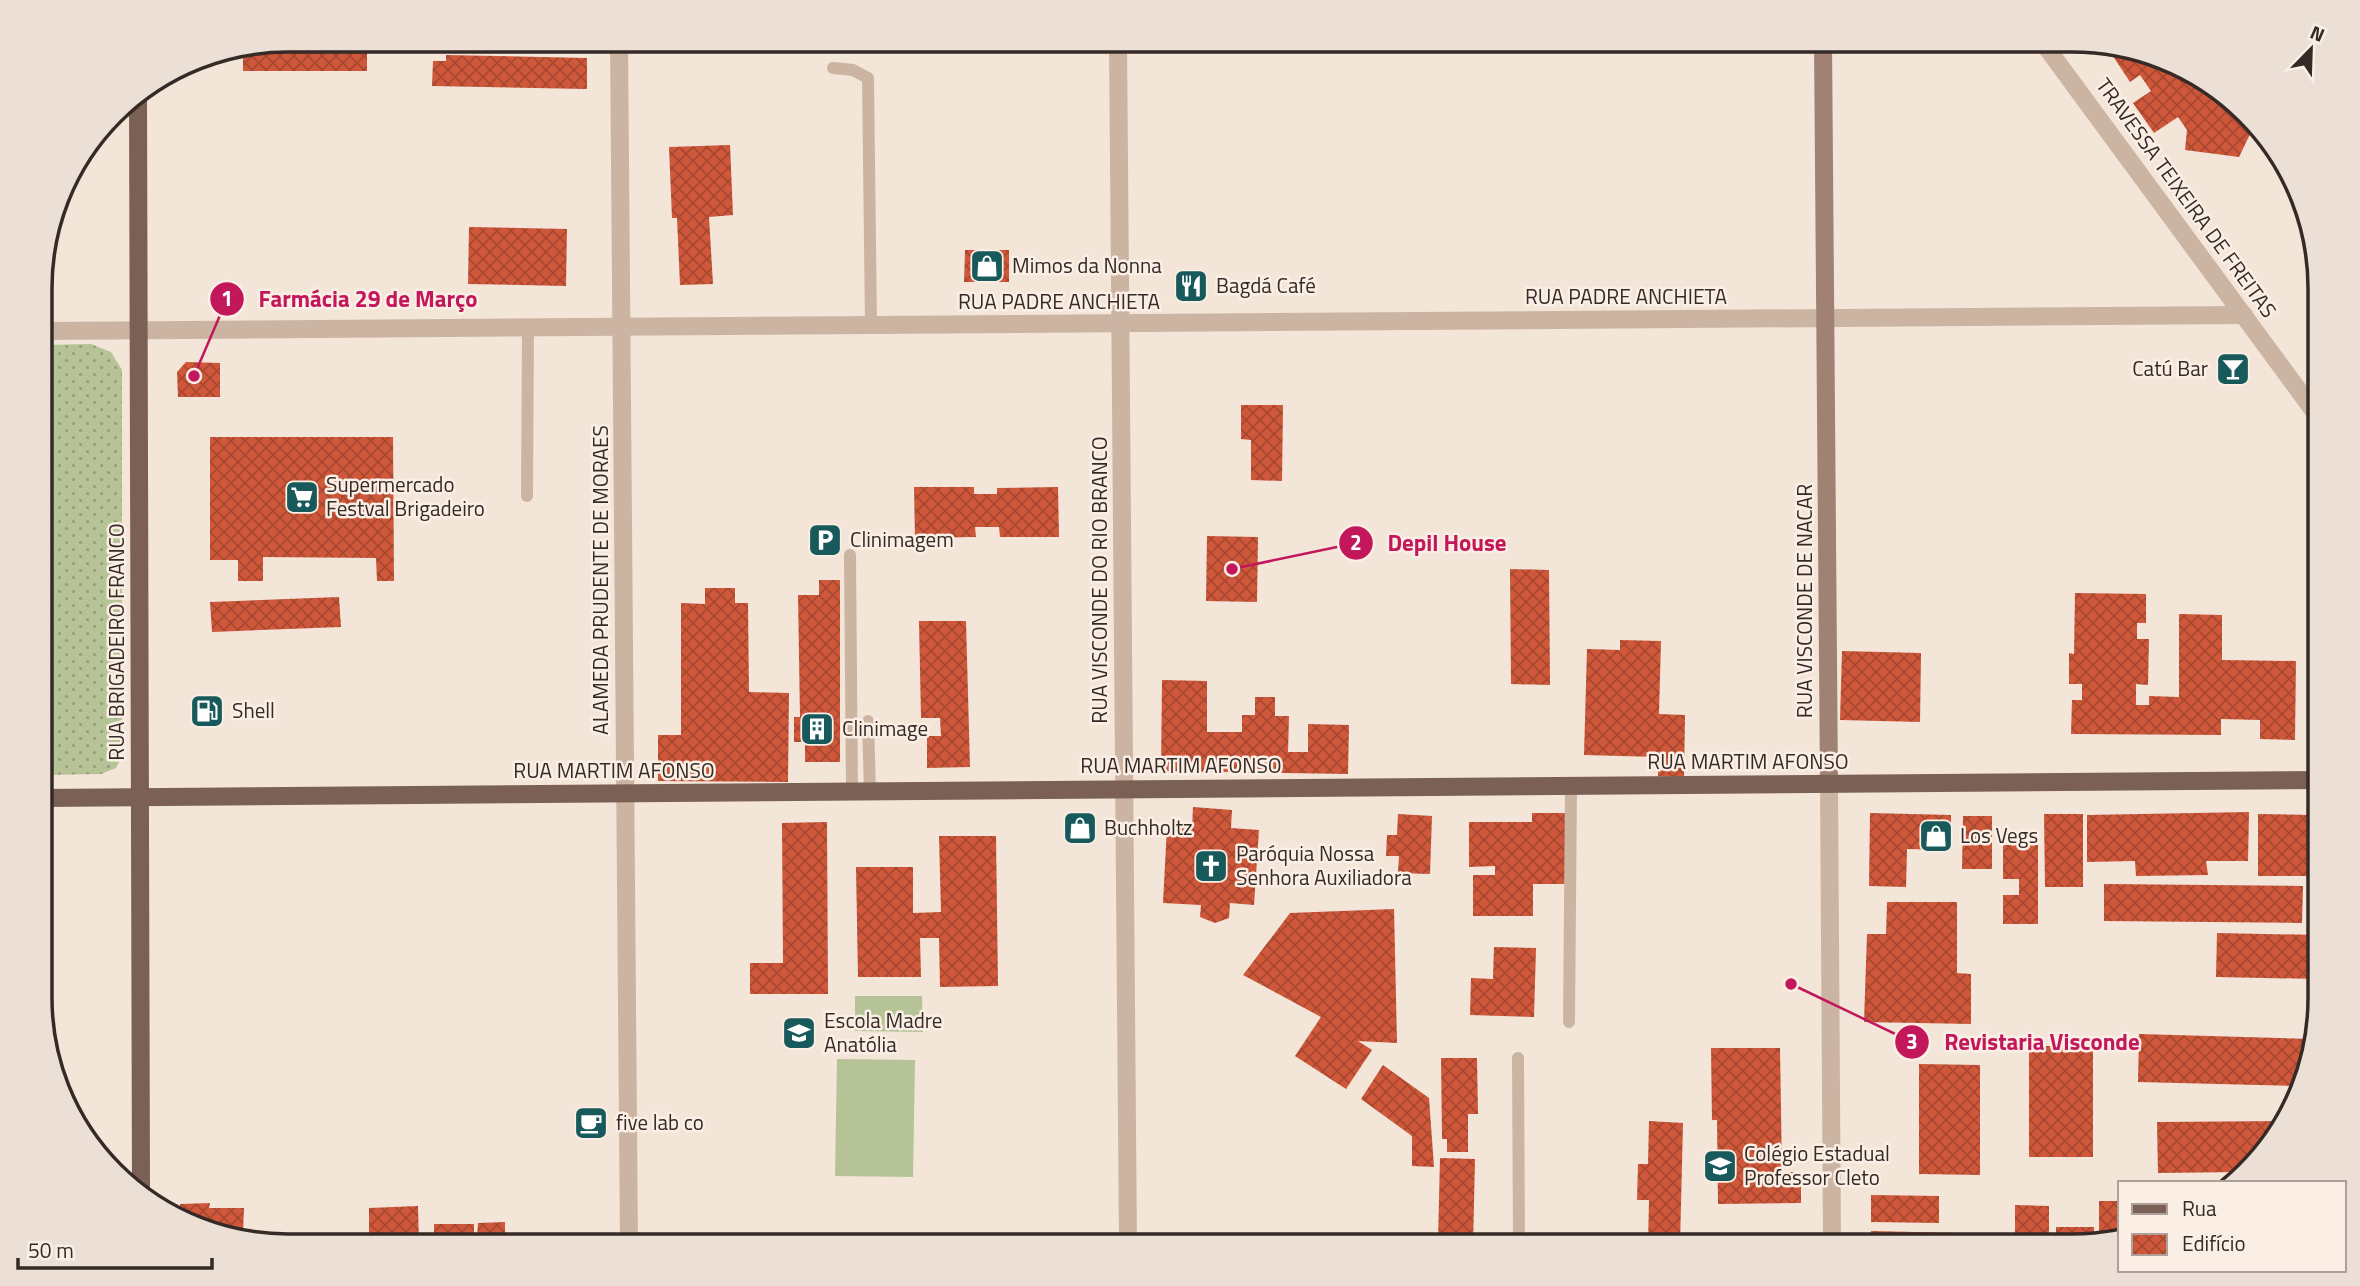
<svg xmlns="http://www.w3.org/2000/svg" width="2360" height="1286" viewBox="0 0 2360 1286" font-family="'Titillium Web',sans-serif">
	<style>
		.grass { fill: url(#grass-dots) }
		.garden { fill: #b6c397 }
		.building { fill: url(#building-cross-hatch) }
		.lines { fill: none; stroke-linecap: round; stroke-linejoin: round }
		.service { stroke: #ccb4a3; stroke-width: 12 }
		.minor { stroke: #ccb4a3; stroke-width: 18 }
		.tertiary { stroke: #ccb4a3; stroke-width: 18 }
		.secondary { stroke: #a08274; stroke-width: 18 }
		.primary { stroke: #7a6055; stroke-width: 18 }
		.labels { text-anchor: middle; stroke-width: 5; stroke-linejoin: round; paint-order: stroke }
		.street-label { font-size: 21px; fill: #362a26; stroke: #fbefe5 }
		.poi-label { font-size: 21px; fill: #362a26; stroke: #fbefe5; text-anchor: start }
		.rim { fill: none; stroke: #362a26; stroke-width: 3.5 }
		.leader { fill: none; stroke: #c2185b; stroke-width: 2.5 }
		.callout-dot { fill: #c2185b; stroke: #fbefe5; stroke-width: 2.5 }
		.mark-label { font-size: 21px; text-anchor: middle; font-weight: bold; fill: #fff }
		.callout-label { font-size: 23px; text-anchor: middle; font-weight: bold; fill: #c2185b; stroke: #fbefe5; stroke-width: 5; stroke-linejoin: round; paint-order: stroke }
	</style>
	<defs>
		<pattern id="grass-dots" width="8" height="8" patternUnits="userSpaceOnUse" patternTransform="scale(1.75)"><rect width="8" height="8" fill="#b6c397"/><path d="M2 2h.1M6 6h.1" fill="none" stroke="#959f7b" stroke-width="1.8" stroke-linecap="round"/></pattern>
		<pattern id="building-cross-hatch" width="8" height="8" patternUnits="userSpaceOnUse" patternTransform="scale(1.75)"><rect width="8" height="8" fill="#cf573a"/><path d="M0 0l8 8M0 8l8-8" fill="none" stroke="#a94831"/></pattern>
	</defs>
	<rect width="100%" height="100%" fill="#f3e5d8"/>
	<!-- grass -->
	<path class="grass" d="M91,344L111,352L122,370V756L116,768L101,774L42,775V345Z"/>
	<!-- garden -->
	<g class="garden">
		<path d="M855,996H922L923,1032L855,1031Z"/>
		<path d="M837,1059L915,1060L913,1177L835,1176Z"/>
	</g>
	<!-- building -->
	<g class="building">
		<path d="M289,40H367V71H243V49Z"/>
		<path d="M2109,50L2195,73L2253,128L2239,157L2185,150L2187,130L2178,117L2154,133L2133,103L2151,91L2140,75L2130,82Z"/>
		<path d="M446,55L587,58V89L432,86L433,61H446Z"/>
		<path d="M730,145L733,215L709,217L713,284L680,285L677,218H672L669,147Z"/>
		<path d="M469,227L567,229L566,286L468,284Z"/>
		<path d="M965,250H1009V282H964Z"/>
		<path d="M186,362L220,363V397H178L177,372Z"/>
		<path d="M1241,405H1283L1282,481L1251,480V440L1241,439Z"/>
		<path d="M210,437H393L394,581H377L376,558L263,557V581H238V560H210Z"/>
		<path d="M914,487H974V494H997V488L1058,487L1059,537H1000L999,527H975L976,537L915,538Z"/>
		<path d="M1207,536L1258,537L1257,602L1206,601Z"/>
		<path d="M1510,569L1549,570L1550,685L1511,684Z"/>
		<path d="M819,580H840V762H805V742H794V717H800L798,595H819Z"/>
		<path d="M705,588H735V603H748L749,692L789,693L788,782L658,781V735H681V603L705,604Z"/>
		<path d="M2075,593L2146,594V623H2137V639H2149L2148,685L2136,684V705H2149V696L2179,697V614L2222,615V660L2296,661L2295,740L2260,739V720L2221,719V735L2071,734L2072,700H2082V684H2069V653L2074,654Z"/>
		<path d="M339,597L341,627L212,632L210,602Z"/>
		<path d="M919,621H966L970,767L927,768V736H941L940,718H921Z"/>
		<path d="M1620,640L1661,641L1659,714L1685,715L1684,777L1658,776V757L1584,755L1587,649L1620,650Z"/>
		<path d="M1842,651L1921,653L1920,722L1840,720Z"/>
		<path d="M1162,680L1207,681V732H1242V715H1255V697H1275V716H1289L1288,752H1308V724L1349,725L1348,774L1161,771Z"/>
		<path d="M1193,807L1232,810L1231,828L1259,830L1254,905L1230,903L1229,918L1215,923L1200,917L1201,905L1163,903L1167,827L1192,829Z"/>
		<path d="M2249,812L2248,861H2206L2208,875L2136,876L2135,861L2087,862V815Z"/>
		<path d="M1532,813H1566V884H1533V916H1473V875H1495V866L1469,867V822H1532Z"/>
		<path d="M1870,813L1951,815V850L1907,849L1906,887L1869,886Z"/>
		<path d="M1398,814L1432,816L1430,874L1398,873L1399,856H1386L1387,835H1397Z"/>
		<path d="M2044,814H2083V887H2045Z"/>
		<path d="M2258,814L2314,815L2313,876H2258Z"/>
		<path d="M1963,816H1992V869H1962Z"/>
		<path d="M827,822L828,994H750V963H783L782,823Z"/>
		<path d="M939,836H996L998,986L940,987L939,938H920L921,977H858L856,867H913V913L941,912Z"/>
		<path d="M2003,845H2038V924H2003V895H2019V879H2003Z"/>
		<path d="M2104,884L2303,886L2302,923L2104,921Z"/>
		<path d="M1887,902H1957V973L1971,974V1024L1864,1022L1867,934H1886Z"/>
		<path d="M1394,909L1397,1043L1358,1041L1372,1050L1346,1089L1295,1056L1321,1017L1243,975L1290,913Z"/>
		<path d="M2217,933L2319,935V979L2216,977Z"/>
		<path d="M1494,947L1536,948L1534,1017L1470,1015L1471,978L1493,979Z"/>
		<path d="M2139,1034L2312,1039L2297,1086L2138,1082Z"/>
		<rect x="2029" y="1046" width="64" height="111"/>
		<path d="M1711,1048H1780L1782,1172H1801V1203L1718,1204L1717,1120H1712Z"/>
		<path d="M1441,1058H1477L1478,1114H1468V1152H1447V1139H1442Z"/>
		<path d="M1919,1064L1980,1065V1175L1919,1174Z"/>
		<path d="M1383,1065L1429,1098L1434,1167L1412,1166V1136L1361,1099Z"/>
		<path d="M1649,1121L1683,1123L1680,1245H1648L1649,1200H1637L1638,1164H1648Z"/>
		<path d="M2287,1121L2239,1172L2158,1173L2157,1122Z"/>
		<path d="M1440,1158L1475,1159L1473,1245H1444V1242H1438Z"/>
		<path d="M1871,1195L1939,1196V1223L1871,1222Z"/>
		<path d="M2099,1201H2120V1234L2099,1241Z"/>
		<path d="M210,1203L209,1208H244L243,1233L180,1217V1204Z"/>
		<path d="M2015,1205L2049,1206V1245H2015Z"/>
		<path d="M418,1206L419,1246H369V1208Z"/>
		<path d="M505,1222V1246H434V1224H474V1237L477,1236L478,1223Z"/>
		<path d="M2056,1227H2094V1243L2056,1245Z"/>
		<path d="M1871,1231L2007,1234V1245H1870Z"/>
		<path d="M599,1235L600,1246H518V1236Z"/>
	</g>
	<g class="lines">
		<!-- service -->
		<g class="service">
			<path d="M833,68L853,70L868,78L871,326"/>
			<path d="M527,496L528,328"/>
			<path d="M850,555L852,792"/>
			<path d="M868,721L870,792"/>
			<path d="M1569,1022L1571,786"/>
			<path d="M1518,1058L1519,1245"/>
		</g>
		<!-- minor -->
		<g class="minor">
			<path d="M619,40L629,1246"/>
			<path d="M2041,40L2319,418"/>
			<path d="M42,331L2244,315"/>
		</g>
		<!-- tertiary -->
		<g class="tertiary">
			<path d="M1118,40L1128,1246"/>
			<path d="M1829,784L1832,1245"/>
		</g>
		<!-- secondary -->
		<path class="secondary" d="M1823,40L1829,784"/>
		<!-- primary -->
		<g class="primary">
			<path d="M138,94L141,1190"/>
			<path d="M42,798L2319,780"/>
		</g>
	</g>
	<!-- icons -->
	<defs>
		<g id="shop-square" transform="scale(1.75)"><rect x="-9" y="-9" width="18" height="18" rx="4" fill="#185a5b" stroke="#fbefe5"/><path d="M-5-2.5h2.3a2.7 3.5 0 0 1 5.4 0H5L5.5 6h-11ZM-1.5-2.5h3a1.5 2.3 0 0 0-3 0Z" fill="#fff"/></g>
		<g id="restaurant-square" transform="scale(1.75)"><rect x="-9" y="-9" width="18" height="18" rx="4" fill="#185a5b" stroke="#fbefe5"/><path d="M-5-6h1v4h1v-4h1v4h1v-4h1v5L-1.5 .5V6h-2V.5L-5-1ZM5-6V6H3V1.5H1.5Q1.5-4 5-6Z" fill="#fff"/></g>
		<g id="bar-square" transform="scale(1.75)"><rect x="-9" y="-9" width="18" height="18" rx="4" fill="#185a5b" stroke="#fbefe5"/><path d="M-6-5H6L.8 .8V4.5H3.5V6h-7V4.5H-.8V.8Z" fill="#fff"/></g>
		<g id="supermarket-square" transform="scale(1.75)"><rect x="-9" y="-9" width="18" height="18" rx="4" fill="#185a5b" stroke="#fbefe5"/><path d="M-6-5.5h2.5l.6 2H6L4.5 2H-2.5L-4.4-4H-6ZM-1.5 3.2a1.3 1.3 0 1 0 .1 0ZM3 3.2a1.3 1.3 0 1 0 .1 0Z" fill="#fff"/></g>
		<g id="parking-square" transform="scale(1.75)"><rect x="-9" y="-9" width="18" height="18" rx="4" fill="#185a5b" stroke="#fbefe5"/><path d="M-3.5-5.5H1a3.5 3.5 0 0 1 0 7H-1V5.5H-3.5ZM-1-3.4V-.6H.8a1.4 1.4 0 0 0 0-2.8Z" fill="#fff"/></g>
		<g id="fuel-square" transform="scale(1.75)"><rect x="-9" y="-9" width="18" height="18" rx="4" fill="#185a5b" stroke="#fbefe5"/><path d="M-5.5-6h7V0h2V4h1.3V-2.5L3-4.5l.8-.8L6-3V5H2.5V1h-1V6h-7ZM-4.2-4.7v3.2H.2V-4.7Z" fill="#fff"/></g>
		<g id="building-square" transform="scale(1.75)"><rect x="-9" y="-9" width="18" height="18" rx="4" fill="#185a5b" stroke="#fbefe5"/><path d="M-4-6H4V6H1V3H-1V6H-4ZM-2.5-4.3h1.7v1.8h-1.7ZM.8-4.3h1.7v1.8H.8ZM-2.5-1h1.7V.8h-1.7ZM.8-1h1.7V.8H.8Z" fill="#fff"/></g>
		<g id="church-square" transform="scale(1.75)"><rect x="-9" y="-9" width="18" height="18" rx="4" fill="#185a5b" stroke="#fbefe5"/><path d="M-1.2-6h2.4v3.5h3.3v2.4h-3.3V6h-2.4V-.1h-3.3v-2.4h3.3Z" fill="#fff"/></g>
		<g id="school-square" transform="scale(1.75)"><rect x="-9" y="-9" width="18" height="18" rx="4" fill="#185a5b" stroke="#fbefe5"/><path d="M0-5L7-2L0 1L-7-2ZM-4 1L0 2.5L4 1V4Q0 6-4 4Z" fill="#fff"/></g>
		<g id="cafe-square" transform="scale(1.75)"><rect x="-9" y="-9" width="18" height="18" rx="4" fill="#185a5b" stroke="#fbefe5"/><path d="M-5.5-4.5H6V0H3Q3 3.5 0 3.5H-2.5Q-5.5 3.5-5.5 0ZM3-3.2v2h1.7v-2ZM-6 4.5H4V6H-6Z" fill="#fff"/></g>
	</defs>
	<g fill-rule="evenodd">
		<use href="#shop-square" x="987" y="266"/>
		<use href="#restaurant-square" x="1191" y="286"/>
		<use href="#bar-square" x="2233" y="369"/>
		<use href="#supermarket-square" x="302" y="497"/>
		<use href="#parking-square" x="825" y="540"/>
		<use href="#fuel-square" x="207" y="711"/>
		<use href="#building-square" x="817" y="729"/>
		<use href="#shop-square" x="1080" y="828"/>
		<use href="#shop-square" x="1936" y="836"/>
		<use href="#church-square" x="1211" y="866"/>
		<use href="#school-square" x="799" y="1033"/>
		<use href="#cafe-square" x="591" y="1123"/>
		<use href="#school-square" x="1720" y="1166"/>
	</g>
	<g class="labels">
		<!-- street labels -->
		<g class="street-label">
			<text transform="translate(2186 198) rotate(54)" y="7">TRAVESSA TEIXEIRA DE FREITAS</text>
			<text x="1626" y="304">RUA PADRE ANCHIETA</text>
			<text x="1059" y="309">RUA PADRE ANCHIETA</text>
			<text transform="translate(601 580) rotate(-90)" y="7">ALAMEDA PRUDENTE DE MORAES</text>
			<text transform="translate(1100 580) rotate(-90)" y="7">RUA VISCONDE DO RIO BRANCO</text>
			<text transform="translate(1805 601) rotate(-90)" y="7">RUA VISCONDE DE NACAR</text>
			<text transform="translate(117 642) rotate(-90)" y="7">RUA BRIGADEIRO FRANCO</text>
			<text x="1748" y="769">RUA MARTIM AFONSO</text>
			<text x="1181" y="773">RUA MARTIM AFONSO</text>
			<text x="614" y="778">RUA MARTIM AFONSO</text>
		</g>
		<!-- poi labels -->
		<g class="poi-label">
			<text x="1012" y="273">Mimos da Nonna</text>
			<text x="1216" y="293">Bagdá Café</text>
			<text x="2208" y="376" text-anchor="end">Catú Bar</text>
			<text x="326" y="492">Supermercado<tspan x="326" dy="24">Festval Brigadeiro</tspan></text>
			<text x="850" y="547">Clinimagem</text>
			<text x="232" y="718">Shell</text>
			<text x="842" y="736">Clinimage</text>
			<text x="1104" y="835">Buchholtz</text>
			<text x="1960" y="843">Los Vegs</text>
			<text x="1236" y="861">Paróquia Nossa<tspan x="1236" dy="24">Senhora Auxiliadora</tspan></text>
			<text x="824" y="1028">Escola Madre<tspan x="824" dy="24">Anatólia</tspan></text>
			<text x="616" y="1130">five lab co</text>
			<text x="1744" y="1161">Colégio Estadual<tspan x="1744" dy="24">Professor Cleto</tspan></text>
		</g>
	</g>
	<!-- crop -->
	<path d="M0 0H2360V1286H0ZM288 52H2072A236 236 0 0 1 2308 288V998A236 236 0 0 1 2072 1234H288A236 236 0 0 1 52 998V288A236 236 0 0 1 288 52Z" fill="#ebdfd6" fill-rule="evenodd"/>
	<path class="rim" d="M288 52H2072A236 236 0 0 1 2308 288V998A236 236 0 0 1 2072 1234H288A236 236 0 0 1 52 998V288A236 236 0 0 1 288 52Z"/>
	<!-- callouts -->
	<path class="leader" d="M194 376L227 299M1232 569L1356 543M1791 984L1912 1042"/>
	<g class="callout-dot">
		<circle cx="194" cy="376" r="7"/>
		<circle cx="1232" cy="569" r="7"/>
		<circle cx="1791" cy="984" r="7"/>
		<circle cx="227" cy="299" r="18"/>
		<circle cx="1356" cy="543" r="18"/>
		<circle cx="1912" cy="1042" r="18"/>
	</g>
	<g class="mark-label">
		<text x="227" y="306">1</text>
		<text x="1356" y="550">2</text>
		<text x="1912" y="1049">3</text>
	</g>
	<g class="callout-label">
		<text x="368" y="307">Farmácia 29 de Março</text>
		<text x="1447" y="551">Depil House</text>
		<text x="2042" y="1050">Revistaria Visconde</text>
	</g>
	<!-- legend -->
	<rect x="2118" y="1181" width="228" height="91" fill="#fbefe5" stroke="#aca099" stroke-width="2"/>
	<rect x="2132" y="1204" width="35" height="10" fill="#7a6055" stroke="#aca099" stroke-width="2"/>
	<text x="2182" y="1216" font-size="21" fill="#362a26">Rua</text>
	<rect x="2132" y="1234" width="35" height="21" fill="url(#building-cross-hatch)" stroke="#aca099" stroke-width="2"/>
	<text x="2182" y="1251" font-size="21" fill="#362a26">Edifício</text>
	<!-- north arrow -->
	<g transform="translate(2311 49) rotate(23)" stroke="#fbefe5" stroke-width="5" paint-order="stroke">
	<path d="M0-5L12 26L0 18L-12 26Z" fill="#362a26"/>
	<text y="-10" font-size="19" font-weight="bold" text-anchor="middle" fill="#362a26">N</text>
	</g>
	<!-- scale -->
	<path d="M18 1258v10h194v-10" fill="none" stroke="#362a26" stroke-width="3.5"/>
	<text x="28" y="1258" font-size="21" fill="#362a26" stroke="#fbefe5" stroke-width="5" paint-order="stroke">50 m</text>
</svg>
